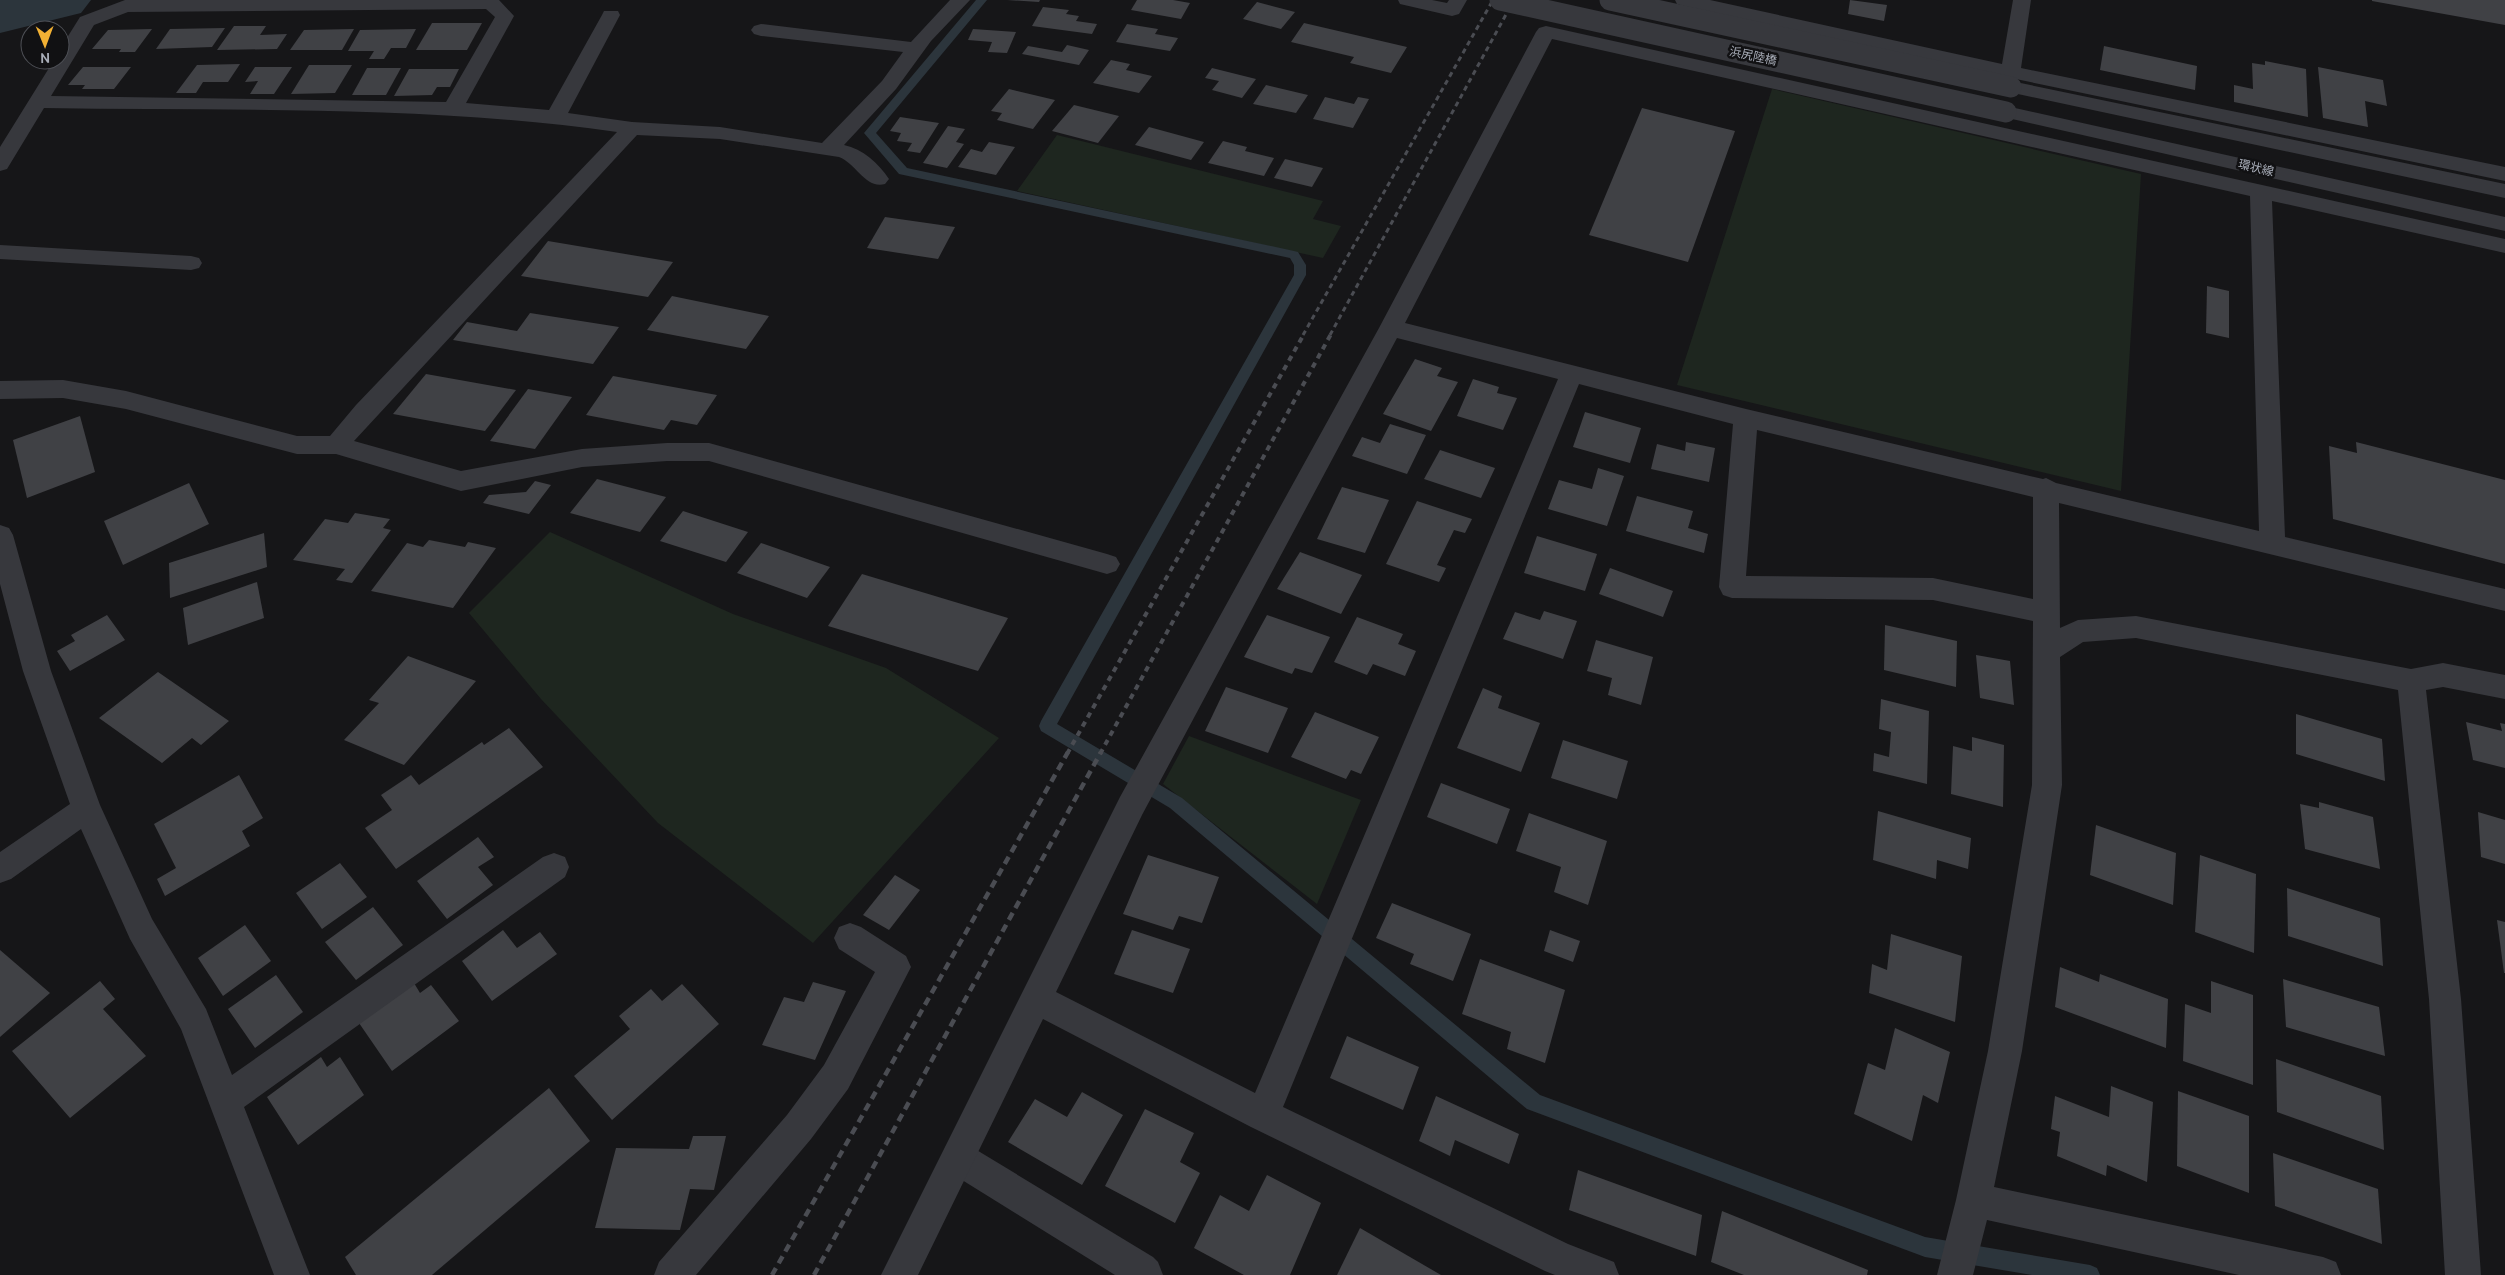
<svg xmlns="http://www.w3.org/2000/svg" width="2505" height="1275" viewBox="0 0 2505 1275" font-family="Cabin,'Noto Sans JP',sans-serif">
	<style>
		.green { fill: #1e261f }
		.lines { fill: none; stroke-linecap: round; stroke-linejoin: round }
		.stream { fill: #2c353c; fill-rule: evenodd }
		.river { fill: #2c353c; fill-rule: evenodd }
		.building { fill: #404145 }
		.service { fill: #37383d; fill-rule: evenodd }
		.minor { fill: #37383d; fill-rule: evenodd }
		.tertiary { fill: #37383d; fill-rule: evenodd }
		.rail-far2 { stroke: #4a4c52; stroke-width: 3; stroke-dasharray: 5 4; stroke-linecap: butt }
		.rail-far1 { stroke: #4a4c52; stroke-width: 4; stroke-dasharray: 5.5 5; stroke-linecap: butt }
		.rail { stroke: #4a4c52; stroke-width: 4.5; stroke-dasharray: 8 5.5; stroke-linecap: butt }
		.tertiary-bridge { stroke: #37383d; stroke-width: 21 }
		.labels { text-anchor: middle; stroke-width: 5; stroke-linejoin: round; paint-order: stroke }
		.far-street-label { font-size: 12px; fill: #a8adb8; stroke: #111113 }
	</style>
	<rect width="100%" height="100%" fill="#161618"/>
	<!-- green -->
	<g class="green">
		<path d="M1772,89L2141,174L2121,491L1677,385Z"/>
		<path d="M1057,135L1323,201L1313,219L1341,226L1323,258L1017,191Z"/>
		<path d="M550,532L733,614L886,668L999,738L813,943L658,823L541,699L469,613Z"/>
		<path d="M1189,736L1361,800L1317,904L1163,784Z"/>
	</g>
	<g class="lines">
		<!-- stream -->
		<path class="stream" d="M976,0H987L876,133L907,168L1294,251L1298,252L1306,265V275L1057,724L1182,798L1540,1095L1925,1237L2090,1265L2097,1268L2100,1275H2032L1925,1257L1527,1109L1170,808L1041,731L1039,726L1041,721L1294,275V265L1290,258L899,174L864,133Z"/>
		<!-- river -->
		<path class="river" d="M0,0H91L81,13L0,33Z"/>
	</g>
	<!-- building -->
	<g class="building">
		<path d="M1007,0H1040L1039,2Z"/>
		<path d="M1137,0H1173L1190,3L1181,19L1131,10Z"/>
		<path d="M1850,0L1887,5L1884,21L1848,14Z"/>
		<path d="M2372,0H2505V25L2372,1Z"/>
		<path d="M1257,2L1295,12L1281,29L1243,19Z"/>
		<path d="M1043,7L1069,10L1066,14L1079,16L1076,21L1097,24L1092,34L1032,26Z"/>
		<path d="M432,23H482L467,50H416Z"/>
		<path d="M1304,23L1407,47L1391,73L1350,63L1354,57L1291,42Z"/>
		<path d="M1127,24L1158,29L1155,34L1178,38L1170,51L1116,42Z"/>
		<path d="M234,26H266L260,35L287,34L277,49L217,50Z"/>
		<path d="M225,28L212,47L156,49L170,29Z"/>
		<path d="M152,29L135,52H119L121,49H92L108,30Z"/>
		<path d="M354,29L342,50H290L304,30Z"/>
		<path d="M416,29L406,48H391L384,59H369L374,51H348L360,30Z"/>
		<path d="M973,29L1016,32L1007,53L988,52L992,42L968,40Z"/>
		<path d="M1067,45L1089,50L1079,65L1022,54L1028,46L1062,52Z"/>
		<path d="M2104,46L2197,66L2195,90L2100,70Z"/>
		<path d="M1111,60L1130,64L1126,70L1152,76L1139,93L1093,83Z"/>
		<path d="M2265,61L2306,69L2308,117L2234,102V85L2253,89L2252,63L2265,65Z"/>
		<path d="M240,64L228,82H203L196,93H176L197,65Z"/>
		<path d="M309,65H352L335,93L291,94Z"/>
		<path d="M83,67H131L114,89H82L85,85H68Z"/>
		<path d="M255,67H292L274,94H250L258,81L245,82Z"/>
		<path d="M2318,67L2383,80L2387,106L2365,101L2368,127L2323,118Z"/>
		<path d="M367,68H401L386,95H352Z"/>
		<path d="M1212,68L1256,79L1242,98L1212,90L1219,81L1205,78Z"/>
		<path d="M409,69H459L450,87H437L432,95L394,96Z"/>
		<path d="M1266,85L1308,95L1296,113L1253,104Z"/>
		<path d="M1009,89L1055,100L1033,129L997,120L1002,113L991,111Z"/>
		<path d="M1325,97L1354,104L1358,97L1369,99L1353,128L1313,119Z"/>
		<path d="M1074,105L1119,116L1098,143L1052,131Z"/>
		<path d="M1642,108L1735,131L1688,262L1589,235Z"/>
		<path d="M900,117L939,123L920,153L907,151L912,143L897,141L901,133L890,131Z"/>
		<path d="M948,126L965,129L956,142L964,144L947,168L923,163Z"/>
		<path d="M1149,127L1204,142L1191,160L1135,145Z"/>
		<path d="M1223,141L1247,147L1245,151L1274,158L1264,176L1208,163Z"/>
		<path d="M989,142L1015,147L996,175L958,167L971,149L982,152Z"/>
		<path d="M1285,159L1323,168L1312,187L1274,178Z"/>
		<path d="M885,217L955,227L938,259L867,248Z"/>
		<path d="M548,241L673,262L648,297L521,276Z"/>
		<path d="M2207,286L2229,291V338L2206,333Z"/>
		<path d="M672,296L769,316L746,349L647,330Z"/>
		<path d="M530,313L619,327L593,364L453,340L467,322L517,331Z"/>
		<path d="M1415,359L1442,368L1437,376L1458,382L1431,431L1383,414Z"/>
		<path d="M426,374L516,390L485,431L393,414Z"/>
		<path d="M613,376L717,395L697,425L671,420L664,430L586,415Z"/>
		<path d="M1473,379L1499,387L1497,393L1517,398L1503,430L1457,416Z"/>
		<path d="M528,389L572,397L535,449L490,441Z"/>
		<path d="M1585,412L1641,428L1630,463L1573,447Z"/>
		<path d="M80,416L95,472L27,498L13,440Z"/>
		<path d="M1390,424L1426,435L1407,474L1352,456L1362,437L1380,443Z"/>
		<path d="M1686,442L1715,448L1709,482L1651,469L1657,444L1685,451Z"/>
		<path d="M2356,442L2505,480V564L2333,519L2329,446L2357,453Z"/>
		<path d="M1440,450L1495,468L1481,498L1424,479Z"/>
		<path d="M1598,468L1624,476L1607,526L1548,509L1559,480L1592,489Z"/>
		<path d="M597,479L666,497L640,532L570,513Z"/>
		<path d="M535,481L551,485L529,514L483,503L489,495L526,492Z"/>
		<path d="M189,483L209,524L123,565L104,521Z"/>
		<path d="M1342,487L1389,500L1365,553L1317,539Z"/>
		<path d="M1637,496L1693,511L1688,528L1708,534L1704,553L1626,531Z"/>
		<path d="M1417,501L1472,519L1465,533L1454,530L1437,565L1446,568L1439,582L1386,564Z"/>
		<path d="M683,511L748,532L726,562L660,541Z"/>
		<path d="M355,513L390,519L383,528L391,530L352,583L336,580L345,569L293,560L325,519L348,523Z"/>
		<path d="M264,533L267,567L170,598L169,563Z"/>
		<path d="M1537,536L1597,554L1585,591L1524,573Z"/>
		<path d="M429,540L465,547L468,542L496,548L453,608L371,591L407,543L423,547Z"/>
		<path d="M761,543L830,567L807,598L737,573Z"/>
		<path d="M1300,552L1362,575L1341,614L1277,589Z"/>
		<path d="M1610,568L1673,591L1663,617L1599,594Z"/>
		<path d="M862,574L1008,618L978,671L828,626Z"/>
		<path d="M257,582L264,618L188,645L183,608Z"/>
		<path d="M1544,611L1577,621L1563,659L1503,639L1515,612L1540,620Z"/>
		<path d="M107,615L125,640L70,671L57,651L75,641L71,635Z"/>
		<path d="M1267,615L1330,637L1312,673L1295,668L1292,674L1244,657Z"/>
		<path d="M1357,617L1403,634L1398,644L1416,651L1405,676L1373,664L1367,675L1334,662Z"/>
		<path d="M1885,625L1957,641L1956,687L1884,670Z"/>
		<path d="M1596,640L1653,657L1641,705L1608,695L1612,678L1587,671Z"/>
		<path d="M1976,655L2010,661L2014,705L1980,698Z"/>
		<path d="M408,656L476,681L404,765L344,740L379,703L369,700Z"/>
		<path d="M158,672L229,721L201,745L192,738L162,763L99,718Z"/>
		<path d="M1226,687L1288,708L1268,753L1205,731Z"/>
		<path d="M1483,688L1502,696L1498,708L1540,723L1521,772L1457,748Z"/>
		<path d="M1881,699L1929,711L1927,784L1873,771L1874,753L1889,757L1891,732L1879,729Z"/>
		<path d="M1315,712L1379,737L1361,774L1351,770L1346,779L1291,757Z"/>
		<path d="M2296,714L2382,739L2385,781L2296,754Z"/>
		<path d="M2466,722L2502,731L2500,723L2505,724V768L2473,760Z"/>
		<path d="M509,728L543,767L396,869L365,828L392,810L381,795L411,775L419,785L482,742L484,745Z"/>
		<path d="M1972,737L2004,745L2003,807L1951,794L1953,746L1972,751Z"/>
		<path d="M1563,740L1628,761L1617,799L1551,778Z"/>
		<path d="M239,775L263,818L242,831L250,846L165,896L157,879L176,868L154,824Z"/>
		<path d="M1441,783L1510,809L1497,844L1427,817Z"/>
		<path d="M2319,802L2373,817L2380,869L2305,849L2300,804L2319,808Z"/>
		<path d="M1878,811L1971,838L1968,869L1937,860L1936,879L1873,860Z"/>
		<path d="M2478,812L2505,820V864L2481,857Z"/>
		<path d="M1529,813L1607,841L1588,905L1554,892L1561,867L1516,851Z"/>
		<path d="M2096,825L2176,853L2173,905L2090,875Z"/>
		<path d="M478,837L494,857L478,867L493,885L447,919L417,881Z"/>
		<path d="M1148,855L1219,877L1202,923L1179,916L1173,930L1123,914Z"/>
		<path d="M2200,855L2256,874L2254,953L2195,932Z"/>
		<path d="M340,863L367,897L322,929L296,893Z"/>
		<path d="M895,875L920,890L889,930L863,915Z"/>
		<path d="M2287,888L2380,918L2383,966L2288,936Z"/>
		<path d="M1392,903L1471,934L1453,981L1410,964L1414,954L1376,938Z"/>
		<path d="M373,907L403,945L356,980L325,942Z"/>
		<path d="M2497,920L2505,922V973H2504Z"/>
		<path d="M245,925L271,961L223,996L198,958Z"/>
		<path d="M503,930L517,948L540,932L557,954L492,1001L462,961Z"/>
		<path d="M1132,930L1190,949L1173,993L1114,974Z"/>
		<path d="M1550,930L1580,941L1573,962L1544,951Z"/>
		<path d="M1891,934L1962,956L1955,1022L1869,993L1872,964L1887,970Z"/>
		<path d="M0,950L50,993L0,1037Z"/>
		<path d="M1480,959L1565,990L1545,1063L1507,1049L1511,1032L1462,1014Z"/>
		<path d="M2060,967L2099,982L2100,974L2168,999L2166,1048L2055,1007Z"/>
		<path d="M276,975L303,1012L255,1048L228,1009Z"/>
		<path d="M2283,979L2379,1007L2385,1056L2286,1027Z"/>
		<path d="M100,981L115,999L103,1009L146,1056L70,1118L12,1051Z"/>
		<path d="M2211,981L2253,995V1085L2183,1061L2185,1004L2211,1013Z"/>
		<path d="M813,982L846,991L815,1060L762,1045L784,997L804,1002Z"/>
		<path d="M414,983L420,993L431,985L459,1021L392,1071L359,1023Z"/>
		<path d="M682,984L719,1024L612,1120L574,1076L630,1029L619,1016L651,989L662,1001Z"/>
		<path d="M1895,1028L1950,1052L1938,1103L1923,1095L1912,1141L1854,1114L1868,1063L1885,1070Z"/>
		<path d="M1347,1036L1419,1067L1403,1110L1330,1078Z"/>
		<path d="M321,1057L327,1067L340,1057L364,1095L298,1145L267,1097Z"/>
		<path d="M2276,1059L2381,1096L2384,1150L2277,1112Z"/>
		<path d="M2111,1086L2153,1102L2147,1182L2107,1165L2106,1176L2057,1156L2060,1132L2051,1129L2055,1096L2109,1117Z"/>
		<path d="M549,1088L590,1141L432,1275H356L345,1257Z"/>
		<path d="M2178,1091L2249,1116V1193L2177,1166Z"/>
		<path d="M1082,1092L1123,1115L1082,1185L1008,1142L1035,1099L1067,1117Z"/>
		<path d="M1436,1096L1519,1134L1509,1164L1455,1140L1450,1156L1419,1141Z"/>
		<path d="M1145,1109L1194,1133L1180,1162L1200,1173L1175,1223L1105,1186Z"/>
		<path d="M693,1136H726L714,1190L690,1189L680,1230L595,1228L616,1148L689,1149Z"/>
		<path d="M2273,1153L2378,1189L2382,1244L2275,1206Z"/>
		<path d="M1578,1170L1702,1215L1696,1256L1569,1210Z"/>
		<path d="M1267,1175L1321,1203L1290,1275H1244L1194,1248L1220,1195L1249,1211Z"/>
		<path d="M1722,1211L1868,1270L1867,1275H1744L1711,1262Z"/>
		<path d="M1360,1228L1441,1275H1337Z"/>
	</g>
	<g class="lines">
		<!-- service -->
		<path class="service" d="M958,1141L970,1146L1153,1257L1158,1262L1163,1275H1115L946,1170L941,1158L946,1146Z"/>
		<!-- minor -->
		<g class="minor">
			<path d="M125,0H499L514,16L466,103L549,110L602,15L604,11H618L620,15L568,113L632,122L720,127L822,143L882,81L903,52L761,36L754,34L751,30L754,26L761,24L911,42L950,0H970L931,41L896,89L844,145C863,149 878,163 889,179L885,184C865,189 857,164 839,157L720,139L637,135L354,441L461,471L582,449L667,443H709L1107,554L1116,557L1120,564L1116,571L1107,574L709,461H667L582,467L461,491L336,454H297L126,409L63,398L0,399V381L63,380L126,391L297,436H330L356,405L617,132C427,105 235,111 44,108L7,169L0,171V147L54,60H60V49L80,17ZM486,9L495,17L446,102L51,96L94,25L128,12Z"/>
			<path d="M1398,0H1432L1447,3L1449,0H1467L1459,14L1452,16L1400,4Z"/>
			<path d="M1675,0H1710L2002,64L2013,0H2031L2021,68L2505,167V181L2011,78L1684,6L1677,4Z"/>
			<path d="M1546,26L2505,239V253L2272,201L2285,537L2505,589V611L2059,503L2060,628L2078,620L2136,616L2411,669L2443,663L2505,675V699L2443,687L2426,690L2461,999L2481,1275H2445L2429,999L2398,690L2136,638L2083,642L2060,657L2062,785L2022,1051L1994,1187L2323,1257L2336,1262L2341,1275H2239L1987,1220L1973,1275H1937L1956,1200L1988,1051L2032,785L2033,621L1933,600L1732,598L1723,595L1719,587L1733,424L1579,384L1283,1107L1568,1244L1614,1262L1619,1275H1555L1545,1271L1251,1127L1043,1019L918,1275H881L1120,797L1379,328L1536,32L1539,28ZM1552,39L2250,196L2259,531L2056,483L2046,478L2043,479L1746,409L1405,323ZM1397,338L1558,379L1255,1093L1056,992L1142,815ZM1757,430L2033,497V599L1933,578L1746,576Z"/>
			<path d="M0,245L191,256L199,258L202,263L199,268L191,270L0,259Z"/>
			<path d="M0,525L9,528L13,535L51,671L100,805L152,919L206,1009L232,1075L543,857L554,853L565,857L569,867L565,877L244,1107L310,1275H274L181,1029L130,939L81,829L11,879L0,883V852L70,804L23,671L0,584Z"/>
			<path d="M850,923L861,927L906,956L911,967L848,1089L811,1139L696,1275H654L659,1262L787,1115L824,1065L875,972L839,949L834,938L839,927Z"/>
		</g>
		<!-- tertiary -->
		<g class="tertiary">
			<path d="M2011,81L2505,184V198L2004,91L2001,87L2004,83Z"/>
			<path d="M2006,106L2505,217V231L1999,116L1996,112L1999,108Z"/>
		</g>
		<!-- rail-far2 -->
		<g class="rail-far2">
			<path d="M1303,335L1493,0"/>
			<path d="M1330,335L1514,0"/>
		</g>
		<!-- rail-far1 -->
		<g class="rail-far1">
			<path d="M1067,754L1304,334"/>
			<path d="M1100,754L1331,334"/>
		</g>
		<!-- rail -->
		<g class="rail">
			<path d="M772,1275L1068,752"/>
			<path d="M814,1275L1101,752"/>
		</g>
		<!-- tertiary-bridge -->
		<g class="tertiary-bridge">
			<path d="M1500,0L2006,112"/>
			<path d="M1610,0L2011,87"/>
		</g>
	</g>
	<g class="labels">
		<!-- far-street labels -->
		<g class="far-street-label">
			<text transform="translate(1753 56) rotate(12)" y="4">浜尻陸橋</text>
			<text transform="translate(2256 168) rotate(13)" y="4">環状線</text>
		</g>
	</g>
	<!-- north arrow -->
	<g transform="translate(45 45) rotate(179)"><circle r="24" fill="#111113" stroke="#4d4f55"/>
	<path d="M0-4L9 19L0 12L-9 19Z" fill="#f2b134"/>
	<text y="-8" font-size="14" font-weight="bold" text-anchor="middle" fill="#a8adb8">N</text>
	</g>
</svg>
